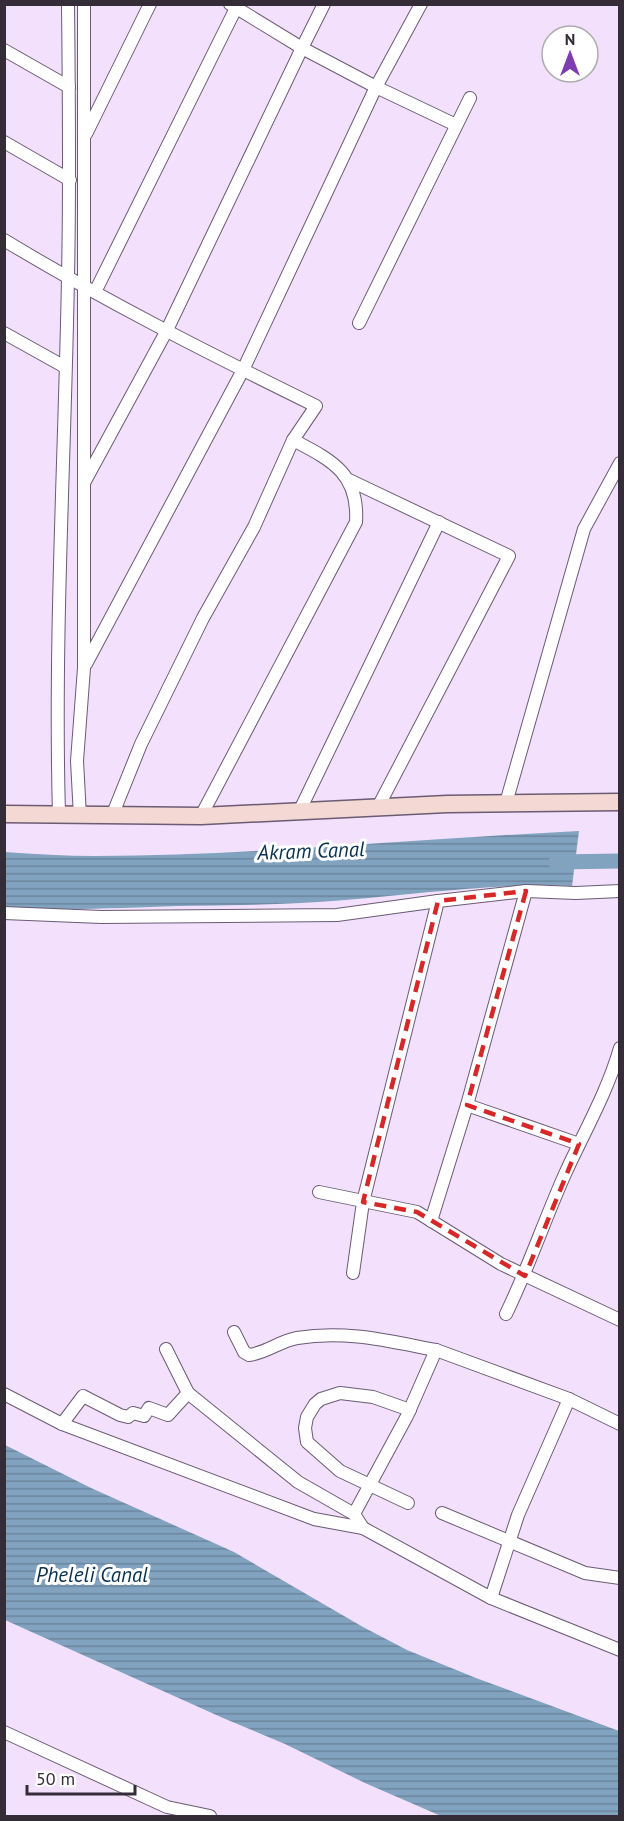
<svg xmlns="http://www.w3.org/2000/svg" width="624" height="1821" viewBox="0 0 624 1821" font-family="'PT Sans',sans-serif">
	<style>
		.water { fill: url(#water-rules) }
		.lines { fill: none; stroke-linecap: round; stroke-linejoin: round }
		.canal { stroke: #82a3c0; stroke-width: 15 }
		.street-casing { stroke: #6b5b73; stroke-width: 14 }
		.secondary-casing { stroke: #6b5b73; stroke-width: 19 }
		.street { stroke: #fff; stroke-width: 12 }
		.secondary { stroke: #f3d8d3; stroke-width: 16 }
		.marked { fill: none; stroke: #d62828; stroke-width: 4.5; stroke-dasharray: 12 8; stroke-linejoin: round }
		.labels { text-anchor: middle; stroke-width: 6; stroke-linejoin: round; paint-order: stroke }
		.water-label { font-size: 21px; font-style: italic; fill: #08314f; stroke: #fff }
	</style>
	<defs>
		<pattern id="water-rules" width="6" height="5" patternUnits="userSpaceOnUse" patternTransform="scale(1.5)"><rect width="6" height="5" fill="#82a3c0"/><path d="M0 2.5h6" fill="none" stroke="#6b859d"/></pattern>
	</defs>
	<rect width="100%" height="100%" fill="#f2e0fc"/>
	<!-- water -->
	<g class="water">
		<path d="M579,831L572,886C496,883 421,894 345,900C290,905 233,905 177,906C122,908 60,911 5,907L4,852C35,854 65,856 96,856C257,855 418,839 579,831Z"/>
		<path d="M5,1445L91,1488L234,1552L363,1627L407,1650L476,1678L619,1731V1816H441L365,1783L285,1744L223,1718L5,1620Z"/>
	</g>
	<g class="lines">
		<!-- canal -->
		<path class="canal" d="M556,862L620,861"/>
		<!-- street casing -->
		<g class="street-casing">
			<g id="street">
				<path d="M230,4L302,48L376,87L456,125"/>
				<path d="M4,50L69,87"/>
				<path d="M86,134L150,4"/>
				<path d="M4,142L70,180"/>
				<path d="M4,240C105,301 210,354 316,406L293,440L254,527L203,618L141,744L112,816"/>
				<path d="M95,292L238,4"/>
				<path d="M359,323L470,98"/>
				<path d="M4,333L65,367"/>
				<path d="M349,480L509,556L378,807"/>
				<path d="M84,483L166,332L302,48L324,4"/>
				<path d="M86,664L243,370L376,87L421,4"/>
				<path d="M506,803L584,529L620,463"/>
				<path d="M300,810L439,522"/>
				<path d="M59,815C54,635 65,456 68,276C70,186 69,95 68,4"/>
				<path d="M80,816L77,761L84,668V4"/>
				<path d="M201,816L356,522C359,473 331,460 293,440"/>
				<path d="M4,913L101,917L337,915L438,901"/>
				<path d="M467,1105L579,1144"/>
				<path d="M319,1192L417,1212L501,1264L620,1320"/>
				<path d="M431,1221L467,1105L526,891L576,893L620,891"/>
				<path d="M353,1273L363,1202L438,901L526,891"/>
				<path d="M506,1314C528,1269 544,1221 565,1174C584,1132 607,1093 620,1048"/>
				<path d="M234,1332L244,1352L249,1355C266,1353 280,1341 297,1338C346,1330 388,1341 436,1350"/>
				<path d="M166,1349L188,1393L298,1482L354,1514L363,1528L491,1598L620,1650"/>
				<path d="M4,1394L62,1424L314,1519L363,1528"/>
				<path d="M62,1424L83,1396L120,1415L128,1417L133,1413L144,1416L149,1408L168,1415L188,1393"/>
				<path d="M408,1503L340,1471L307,1442L305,1428L307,1417L315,1404L321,1399L340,1393L373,1397L410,1410"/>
				<path d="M442,1513L585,1573L620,1578"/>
				<path d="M354,1514L407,1416L436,1350L569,1399L620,1424"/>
				<path d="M491,1598L518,1515L569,1399"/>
				<path d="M4,1732L167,1807L210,1816"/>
			</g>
		</g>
		<!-- secondary casing -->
		<g class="secondary-casing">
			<path id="secondary" d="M4,814L201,816L447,804L620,802"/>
		</g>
		<!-- street -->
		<use href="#street" class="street"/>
		<!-- secondary -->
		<use href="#secondary" class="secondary"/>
	</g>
	<!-- marked area -->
	<path class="marked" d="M526,891L467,1105L579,1144L525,1276L417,1212L363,1202L438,901Z"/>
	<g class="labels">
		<!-- water labels -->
		<g class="water-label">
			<text transform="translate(311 851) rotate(-2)" y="7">Akram Canal</text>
			<text x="92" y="1582">Pheleli Canal</text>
		</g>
	</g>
	<!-- border -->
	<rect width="624" height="1821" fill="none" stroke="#342d38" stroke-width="12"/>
	<!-- north arrow -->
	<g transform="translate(570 54)"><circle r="28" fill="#ffffff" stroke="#aeabaf" stroke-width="1.5"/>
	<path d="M0-4.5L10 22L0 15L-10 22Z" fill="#7e3cb1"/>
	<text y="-9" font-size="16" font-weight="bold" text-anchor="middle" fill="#342d38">N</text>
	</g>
	<!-- scale -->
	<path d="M27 1785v9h108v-9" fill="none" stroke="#342d38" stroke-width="3"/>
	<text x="36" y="1785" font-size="18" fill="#342d38" stroke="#ffffff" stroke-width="4.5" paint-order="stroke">50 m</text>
</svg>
